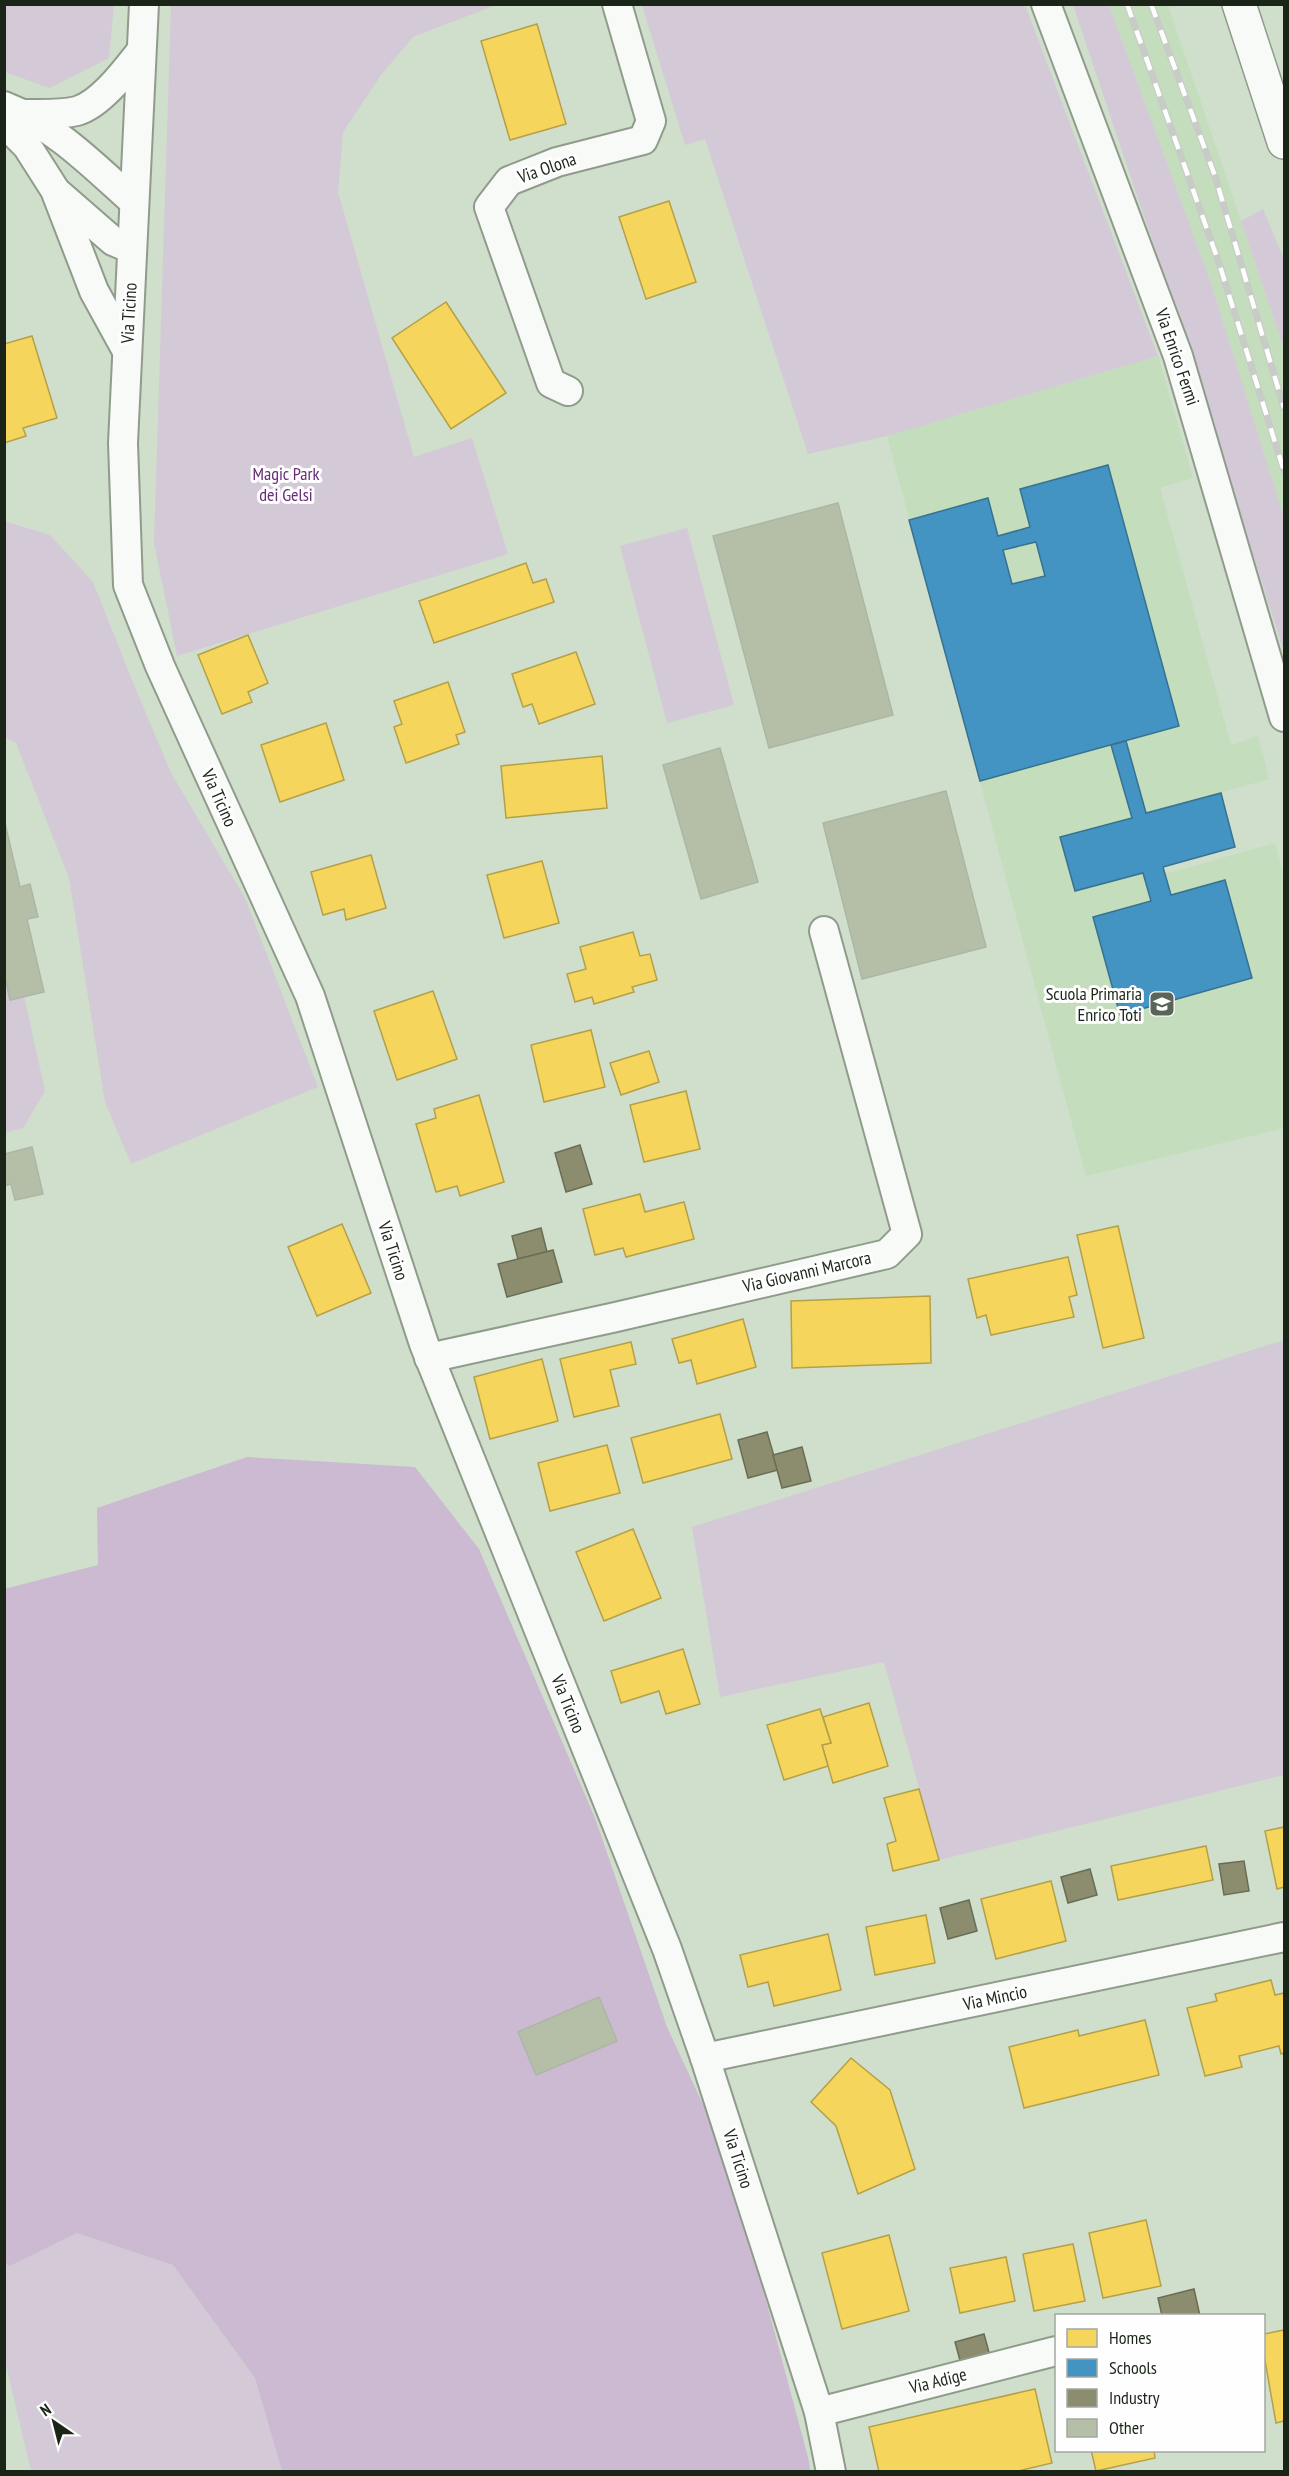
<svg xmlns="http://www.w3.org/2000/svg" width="1289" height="2476" viewBox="0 0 1289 2476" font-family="'PT Sans Narrow',sans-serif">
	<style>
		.built { fill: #c4ddbd }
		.green { fill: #d4c9d7 }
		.forest { fill: #ccb9d2 }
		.homes { fill: #f6d55c; stroke: #b4a048; stroke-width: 1.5 }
		.schools { fill: #4393c3; stroke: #377290; stroke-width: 1.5; fill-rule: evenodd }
		.industry { fill: #8c8c6e; stroke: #6a6d54; stroke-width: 1.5 }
		.building { fill: #b5bfa7; stroke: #adb6a6; stroke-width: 1.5 }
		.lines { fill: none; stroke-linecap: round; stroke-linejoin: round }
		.street-casing { stroke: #909b8c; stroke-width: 32 }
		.secondary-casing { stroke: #909b8c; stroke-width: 36 }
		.street { stroke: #f8faf7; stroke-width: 28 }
		.secondary { stroke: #f8faf7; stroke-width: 33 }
		.rail-casing { stroke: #c8ccc7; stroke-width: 7 }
		.rail { stroke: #fefefe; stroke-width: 4.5; stroke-dasharray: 14; stroke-linecap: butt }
		.labels { text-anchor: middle; stroke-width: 6; stroke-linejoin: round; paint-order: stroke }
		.street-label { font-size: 18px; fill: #1a2518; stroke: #fefefe }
		.park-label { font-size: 18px; fill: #672d76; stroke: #fefefe }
		.poi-label { font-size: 18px; fill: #1a2518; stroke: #fefefe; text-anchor: end }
	</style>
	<rect width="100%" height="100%" fill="#cfdfcb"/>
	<!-- built -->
	<g class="built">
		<path d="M1109,5H1168L1284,349V518L1211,283Z"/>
		<path d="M1158,356L1193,478L1160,488L1231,745L1258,736L1269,779L1146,814L1165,874L1275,843L1284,880V1128L1086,1176L887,436Z"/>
	</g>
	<!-- green -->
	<g class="green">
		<path d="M5,4L114,5L109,58L49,88L5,72Z"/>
		<path d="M171,5H496L413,37L381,75L343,132L338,192L414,457L472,438L508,554L177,656L154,543Z"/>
		<path d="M642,5H1025L1158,356L887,436L808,454L705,139L685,145Z"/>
		<path d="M1073,5H1109L1211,283L1284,518V652L1182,329Z"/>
		<path d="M1263,209L1284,259V349L1241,221Z"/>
		<path d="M4,521L50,535L93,582L132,680L171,773L245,898L318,1087L131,1164L105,1102L69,878L16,743L5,737Z"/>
		<path d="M687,528L734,705L667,723L620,546Z"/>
		<path d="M4,819L20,886L30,884L38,917L27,920L44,992L24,996L45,1091L23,1128L5,1133Z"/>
		<path d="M1284,1340V1775L939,1860L884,1662L720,1697L692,1527Z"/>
		<path d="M77,2233L173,2265L255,2378L282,2471H31L5,2361L4,2264L10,2266Z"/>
	</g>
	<!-- forest -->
	<path class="forest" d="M247,1457L415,1467L479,1549L595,1818L667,2027L706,2111L737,2192L809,2461L810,2471H282L255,2378L173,2265L77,2233L10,2266L5,2264L4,1589L98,1565L97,1508Z"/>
	<!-- homes -->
	<g class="homes">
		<path d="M537,24L566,124L510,140L481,41Z"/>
		<path d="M669,201L696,282L646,299L619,217Z"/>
		<path d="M446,302L506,393L451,429L392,338Z"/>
		<path d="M32,336L57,418L23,428L26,436L4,443V344Z"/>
		<path d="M526,563L533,583L546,579L554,602L434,643L419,601Z"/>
		<path d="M248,635L268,683L248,692L252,702L222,714L198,655Z"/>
		<path d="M576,652L595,704L539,724L532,704L523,707L512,674Z"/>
		<path d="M448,682L465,732L456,735L459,744L406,763L394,727L402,724L394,701Z"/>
		<path d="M326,723L344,780L280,802L261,745Z"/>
		<path d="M602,756L607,808L506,818L501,766Z"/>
		<path d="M371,855L386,908L346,920L344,909L323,915L311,872Z"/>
		<path d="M542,861L559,923L504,938L487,875Z"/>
		<path d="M633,932L640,956L650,954L657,980L632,987L634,992L594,1004L592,997L575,1002L567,974L586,969L580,947Z"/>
		<path d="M433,991L457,1059L397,1080L374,1011Z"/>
		<path d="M591,1030L605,1087L544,1102L531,1045Z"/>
		<path d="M649,1051L659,1082L621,1095L610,1063Z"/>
		<path d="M686,1091L700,1149L644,1162L630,1105Z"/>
		<path d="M479,1095L504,1182L460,1196L457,1186L436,1192L416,1124L436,1118L434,1109Z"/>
		<path d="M640,1194L645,1212L684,1202L694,1239L626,1257L623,1248L595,1255L583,1209Z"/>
		<path d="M342,1224L371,1293L317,1316L288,1247Z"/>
		<path d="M1118,1226L1144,1338L1103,1348L1077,1235Z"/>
		<path d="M1068,1257L1077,1295L1069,1297L1074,1317L991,1335L986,1315L977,1318L968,1279Z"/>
		<path d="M930,1296L931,1363L792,1368L791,1301Z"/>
		<path d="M743,1319L756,1367L697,1384L691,1360L679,1363L672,1339Z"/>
		<path d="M631,1342L636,1364L610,1370L619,1406L574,1417L560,1359Z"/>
		<path d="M542,1359L558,1421L490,1439L474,1377Z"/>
		<path d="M720,1414L732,1459L643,1483L631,1438Z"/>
		<path d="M607,1445L620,1493L550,1511L538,1463Z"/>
		<path d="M633,1529L661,1598L604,1621L576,1552Z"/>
		<path d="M683,1649L700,1704L666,1714L659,1691L621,1703L611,1671Z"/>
		<path d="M869,1703L888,1766L833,1783L822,1745L831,1743L823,1717Z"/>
		<path d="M820,1709L831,1743L822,1745L828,1766L784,1780L767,1725Z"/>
		<path d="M919,1789L939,1860L893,1871L887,1844L896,1841L884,1798Z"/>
		<path d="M1284,1827V1887L1277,1889L1265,1831Z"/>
		<path d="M1206,1846L1213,1880L1118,1900L1111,1866Z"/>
		<path d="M1051,1881L1066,1941L996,1959L981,1899Z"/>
		<path d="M926,1915L935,1963L875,1975L866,1927Z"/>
		<path d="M828,1934L841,1990L774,2006L768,1982L748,1987L740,1955Z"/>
		<path d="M1271,1980L1275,1995L1284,1993V2053L1281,2054L1279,2046L1239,2056L1242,2067L1205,2076L1187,2008L1217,2001L1215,1994Z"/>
		<path d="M1145,2020L1159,2075L1024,2108L1009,2047L1078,2030L1079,2036Z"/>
		<path d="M851,2058L890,2090L915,2169L858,2194L836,2126L811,2102Z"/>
		<path d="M1146,2220L1161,2286L1103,2298L1089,2233Z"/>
		<path d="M889,2235L909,2311L842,2329L822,2253Z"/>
		<path d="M1073,2244L1085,2301L1034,2311L1023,2254Z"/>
		<path d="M1006,2257L1015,2301L960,2313L950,2268Z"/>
		<path d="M1284,2330V2421L1276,2423L1264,2355V2334Z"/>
		<path d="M1035,2389L1052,2463L1014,2472H879L869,2427Z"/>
		<path d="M1091,2450H1154L1155,2458L1096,2471Z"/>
	</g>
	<!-- schools -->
	<g class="schools">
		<path d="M1108,465L1179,726L980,781L909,520L988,498L998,536L1030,527L1020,489ZM1036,542L1045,576L1012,584L1003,550Z"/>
		<path d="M1126,741L1146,813L1221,793L1235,847L1163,867L1171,895L1225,880L1252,978L1120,1015L1093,917L1151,901L1143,873L1075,891L1060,837L1132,818L1111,745Z"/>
	</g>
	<!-- industry -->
	<g class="industry">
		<path d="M580,1145L592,1184L566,1192L555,1153Z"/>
		<path d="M541,1228L547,1252L518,1259L512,1236Z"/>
		<path d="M553,1250L562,1282L507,1297L498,1264Z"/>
		<path d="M767,1432L778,1470L748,1478L738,1440Z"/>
		<path d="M802,1447L811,1481L782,1488L773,1455Z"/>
		<path d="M1244,1861L1249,1891L1224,1895L1219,1864Z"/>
		<path d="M1090,1869L1097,1895L1068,1903L1061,1877Z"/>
		<path d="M969,1900L977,1931L948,1939L940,1908Z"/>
		<path d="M1194,2289L1200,2316H1162L1158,2298Z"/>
		<path d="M984,2334L990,2356L961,2364L955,2342Z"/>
	</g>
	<!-- building -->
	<g class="building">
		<path d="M838,503L893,715L769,748L713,536Z"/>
		<path d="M720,748L758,882L701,899L663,765Z"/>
		<path d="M946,791L986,947L862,979L823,823Z"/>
		<path d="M4,819L20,887L30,884L38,917L27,919L44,992L10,1000L4,973Z"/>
		<path d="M32,1147L43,1194L15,1200L11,1184L4,1186V1154Z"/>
		<path d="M599,1997L617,2041L536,2075L518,2032Z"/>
	</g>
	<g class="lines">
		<!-- street casing -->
		<g class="street-casing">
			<g id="street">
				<path d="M144,4L123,443L128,585L160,666L310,996L424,1344L667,1949L705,2058L819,2412L831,2472"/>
				<path d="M1046,4L1178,356L1284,717"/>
				<path d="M4,106C54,125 95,167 134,202"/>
				<path d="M26,114C43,114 60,115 77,111C101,104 126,70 141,51"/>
				<path d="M4,123L27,146L55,190L94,291L127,351"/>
				<path d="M59,194L113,241L132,249"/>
				<path d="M568,391L551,383L489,207L509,181L557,162L643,140L651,121L617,4"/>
				<path d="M429,1358L616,1317L887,1254L907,1234L824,931"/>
				<path d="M705,2058L1284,1937"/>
				<path d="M819,2412L1056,2351"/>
			</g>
		</g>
		<!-- secondary casing -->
		<g class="secondary-casing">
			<path id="secondary" d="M1239,4L1284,142"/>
		</g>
		<!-- street -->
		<use href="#street" class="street"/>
		<!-- secondary -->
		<use href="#secondary" class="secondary"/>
		<!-- rail casing -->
		<g class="rail-casing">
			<g id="rail">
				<path d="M1127,4L1219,263L1284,471"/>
				<path d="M1151,4L1215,176L1284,408"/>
			</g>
		</g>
		<!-- rail -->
		<use href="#rail" class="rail"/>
	</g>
	<!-- icons -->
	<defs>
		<g id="school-square" transform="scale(1.35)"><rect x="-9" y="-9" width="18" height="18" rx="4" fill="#596657" stroke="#fefefe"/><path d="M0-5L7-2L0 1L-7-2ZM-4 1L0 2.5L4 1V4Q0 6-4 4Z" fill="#fff"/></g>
	</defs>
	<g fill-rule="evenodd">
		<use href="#school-square" x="1162" y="1004"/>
	</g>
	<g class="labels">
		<!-- street labels -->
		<g class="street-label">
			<text transform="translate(547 168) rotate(-19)" y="6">Via Olona</text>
			<text transform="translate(129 313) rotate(-87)" y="6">Via Ticino</text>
			<text transform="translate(1177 357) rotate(71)" y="6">Via Enrico Fermi</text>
			<text transform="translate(219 798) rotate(66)" y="6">Via Ticino</text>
			<text transform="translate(393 1251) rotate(72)" y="6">Via Ticino</text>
			<text transform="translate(807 1272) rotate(-13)" y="6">Via Giovanni Marcora</text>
			<text transform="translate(568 1704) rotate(68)" y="6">Via Ticino</text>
			<text transform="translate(995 1998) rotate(-12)" y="6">Via Mincio</text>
			<text transform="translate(738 2159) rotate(72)" y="6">Via Ticino</text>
			<text transform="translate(938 2381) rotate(-14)" y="6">Via Adige</text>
		</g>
		<!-- park labels -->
		<g class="park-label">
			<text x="286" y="480">Magic Park<tspan x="286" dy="21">dei Gelsi</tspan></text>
		</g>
		<!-- poi labels -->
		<g class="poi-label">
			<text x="1142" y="1000">Scuola Primaria<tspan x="1142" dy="21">Enrico Toti</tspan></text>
		</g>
	</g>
	<!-- border -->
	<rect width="1289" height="2476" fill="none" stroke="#1a2518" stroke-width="12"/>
	<!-- legend -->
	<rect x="1055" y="2314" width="210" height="138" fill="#fefefe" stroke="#a3a7a2" stroke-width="1.5"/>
	<rect x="1067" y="2329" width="30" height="18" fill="#f6d55c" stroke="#a3a7a2" stroke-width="1.5"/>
	<text x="1109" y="2344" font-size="18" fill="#1a2518">Homes</text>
	<rect x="1067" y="2359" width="30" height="18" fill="#4393c3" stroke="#a3a7a2" stroke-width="1.5"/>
	<text x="1109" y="2374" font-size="18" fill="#1a2518">Schools</text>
	<rect x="1067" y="2389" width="30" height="18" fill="#8c8c6e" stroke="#a3a7a2" stroke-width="1.5"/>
	<text x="1109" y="2404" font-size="18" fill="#1a2518">Industry</text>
	<rect x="1067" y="2419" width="30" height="18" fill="#b5bfa7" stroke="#a3a7a2" stroke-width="1.5"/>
	<text x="1109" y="2434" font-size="18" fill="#1a2518">Other</text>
	<!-- north arrow -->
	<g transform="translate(54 2422) rotate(325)" stroke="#fefefe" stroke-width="4.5" paint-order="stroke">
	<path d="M0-4.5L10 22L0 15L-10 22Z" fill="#1a2518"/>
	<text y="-9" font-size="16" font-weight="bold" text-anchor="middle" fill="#1a2518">N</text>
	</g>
</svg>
